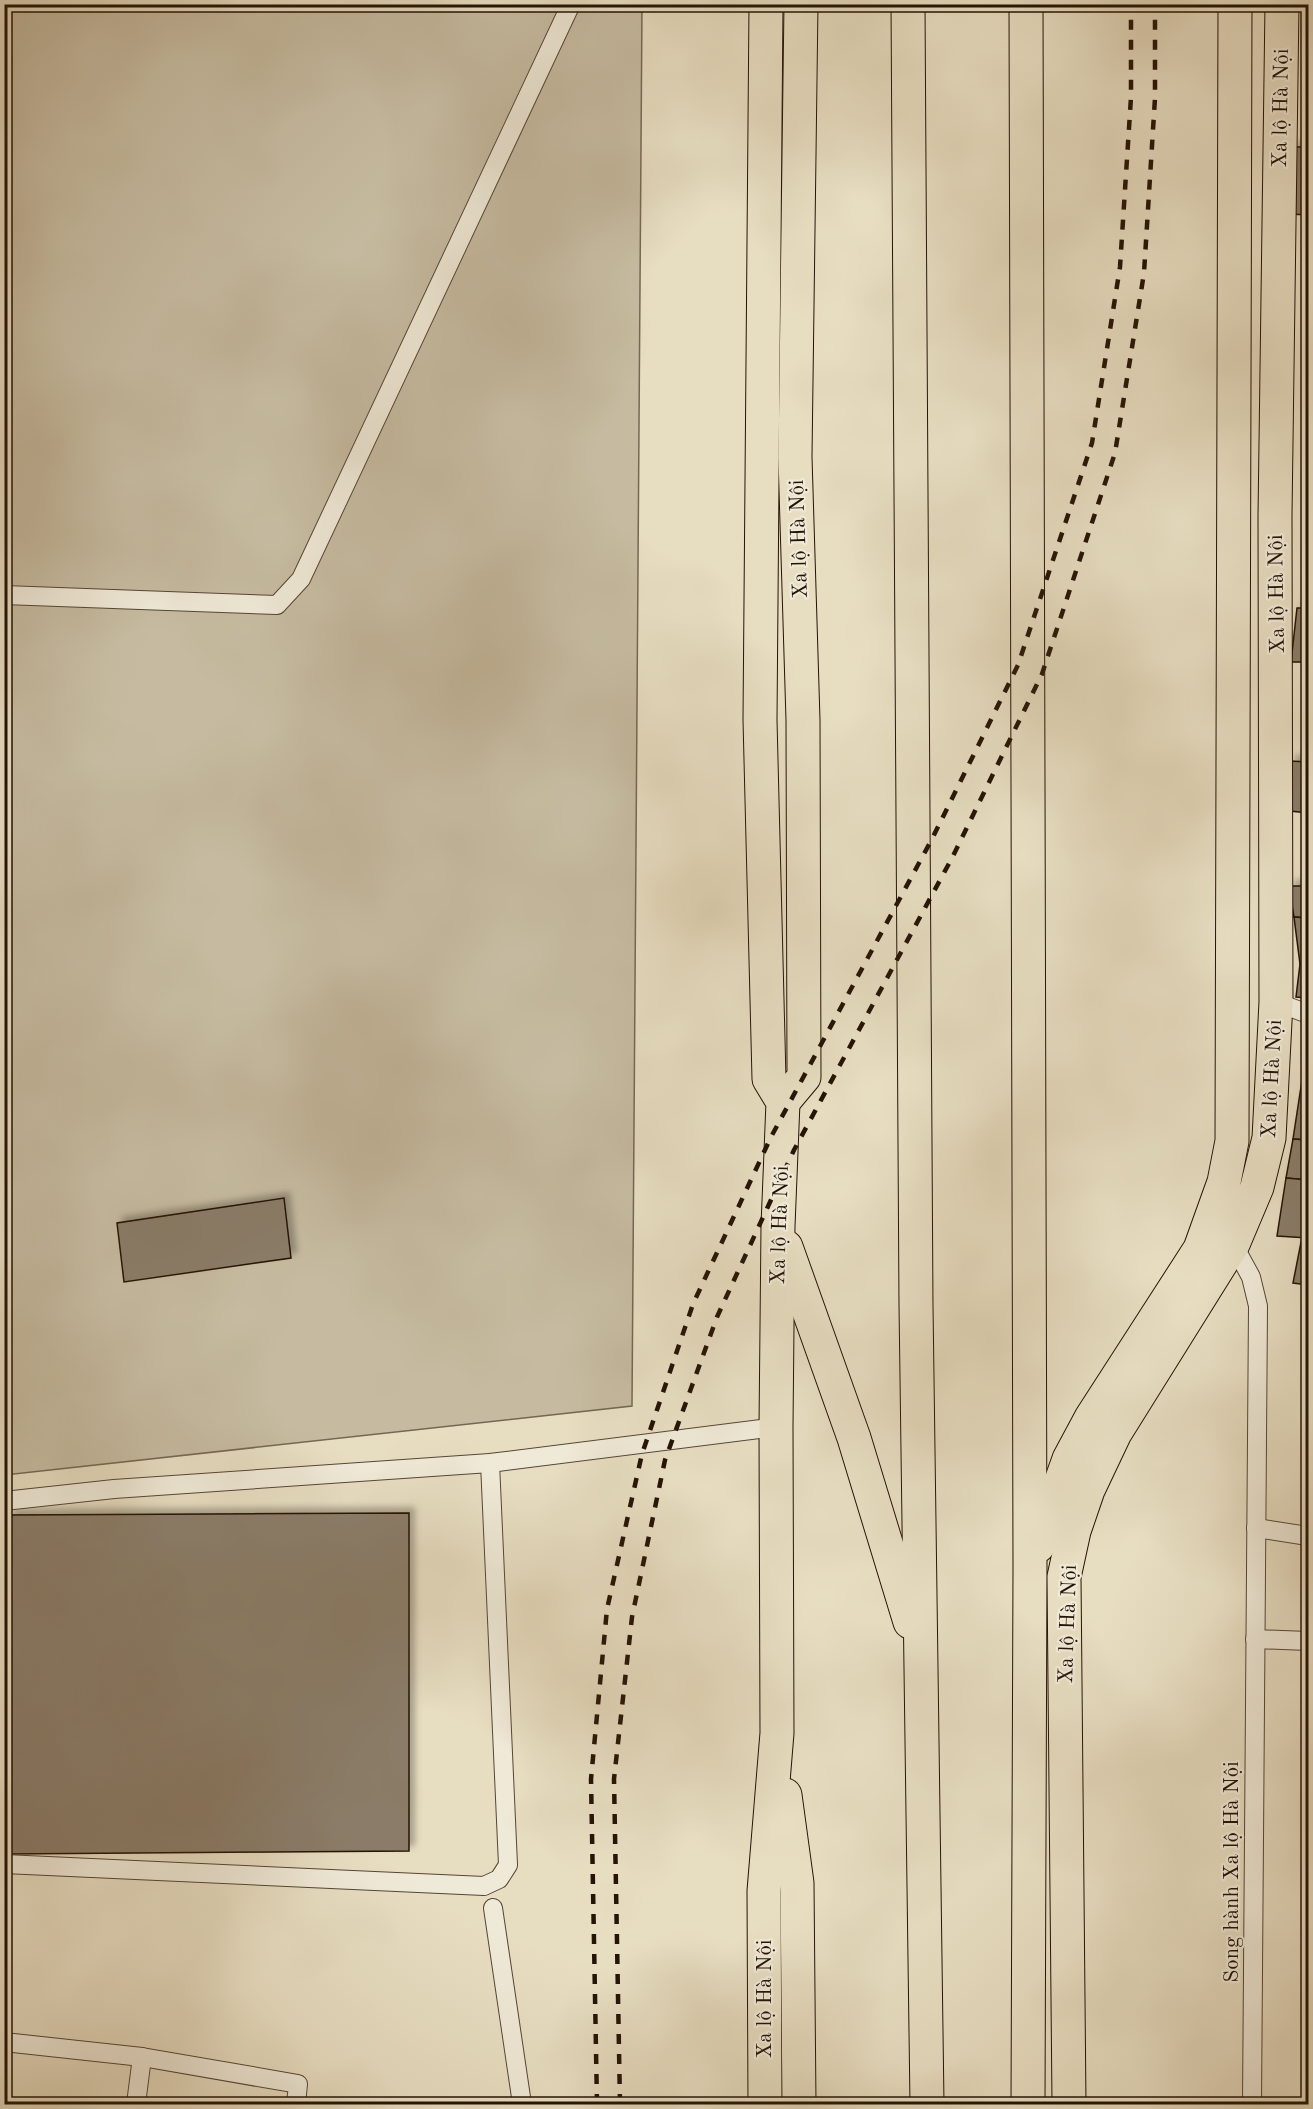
<svg xmlns="http://www.w3.org/2000/svg" width="1313" height="2109" viewBox="0 0 1313 2109" font-family="'Old Standard TT',serif">
	<style>
		.green { fill: #c6bba1; stroke: #766754; stroke-width: 1.5 }
		.building { fill: #8a7c67; stroke: #251306; stroke-width: 1.5; filter: url(#shadow) }
		.lines { fill: none; stroke-linecap: round; stroke-linejoin: round }
		.service-casing { stroke: #564635; stroke-width: 20 }
		.trunk-casing { stroke: #251306; stroke-width: 35 }
		.service { stroke: #efe9d7; stroke-width: 18 }
		.trunk { stroke: #e7ddc1; stroke-width: 33 }
		.rail { stroke: #251306; stroke-width: 4.5; stroke-dasharray: 10 10; stroke-linecap: butt }
		.labels { text-anchor: middle; stroke-width: 4.5; stroke-linejoin: round; paint-order: stroke }
		.street-label { font-size: 21px; fill: #251306; stroke: #efe9d7 }
	</style>
	<defs>
		<filter id="shadow"><feDropShadow dx="5.5" dy="-5.5" stdDeviation="3" flood-color="#0004"/></filter>
	</defs>
	<rect width="100%" height="100%" fill="#e7ddc1"/>
	<filter id="stains"><feTurbulence type="fractalNoise" baseFrequency=".00333" numOctaves="4"/><feColorMatrix values="0 0 0 0 .2 0 0 0 0 .09 0 0 0 0 .02 0 0 0 .5 -.17"/></filter>
	<radialGradient id="worn" r=".72"><stop offset=".6" stop-color="#630" stop-opacity="0"/><stop offset="1" stop-color="#630" stop-opacity=".3"/></radialGradient>
	<!-- green -->
	<path class="green" d="M4,5H642L632,1406L5,1475Z"/>
	<!-- building -->
	<g class="building">
		<path d="M1292,147H1308V215L1290,214Z"/>
		<path d="M1305,215H1308V252Z"/>
		<path d="M1308,326V364H1305Z"/>
		<path d="M1305,364H1308V414H1302Z"/>
		<path d="M1302,414H1308V475H1307Z"/>
		<path d="M1307,475H1308V509H1305Z"/>
		<path d="M1297,608H1308V662H1291Z"/>
		<path d="M1290,761L1308,762V813L1290,811Z"/>
		<path d="M1289,886H1308V918L1294,917Z"/>
		<path d="M1294,917L1308,918V965L1300,964Z"/>
		<path d="M1300,964L1308,965V998L1296,997Z"/>
		<path d="M1306,1054H1308V1140L1293,1139Z"/>
		<path d="M1293,1139L1308,1140V1180L1286,1178Z"/>
		<path d="M1286,1178L1308,1180V1238L1277,1236Z"/>
		<path d="M284,1198L291,1258L124,1282L117,1223Z"/>
		<path d="M1302,1237L1308,1238V1285L1293,1283Z"/>
		<path d="M409,1513V1851L8,1854V1515Z"/>
	</g>
	<g class="lines">
		<!-- service casing -->
		<g class="service-casing">
			<g id="service">
				<path d="M4,595L277,605L301,579L571,4"/>
				<path d="M1276,1002L1308,1014"/>
				<path d="M1233,1244L1251,1277L1258,1306L1252,2104"/>
				<path d="M4,1501L114,1489L490,1463L776,1427"/>
				<path d="M1256,1528L1308,1536"/>
				<path d="M1255,1639L1308,1641"/>
				<path d="M4,1864L484,1886L499,1879L508,1865L490,1463"/>
				<path d="M493,1908L522,2104"/>
				<path d="M4,2042L142,2057L298,2084L296,2104"/>
				<path d="M136,2104L142,2057"/>
			</g>
		</g>
		<!-- trunk casing -->
		<g class="trunk-casing">
			<g id="trunk">
				<path d="M908,4L916,1305L927,2104"/>
				<path d="M1026,4L1030,1567L1028,2104"/>
				<path d="M783,1102L804,1077L803,720L795,457L801,4"/>
				<path d="M786,1247L854,1438L910,1622"/>
				<path d="M1038,1546L1069,1459L1091,1418L1200,1249L1224,1182L1232,1141L1235,4"/>
				<path d="M785,1795L797,1883L799,2104"/>
				<path d="M765,2104L764,1891L777,1733L776,1427L778,1226L783,1102L769,1079L760,720L766,4"/>
				<path d="M1069,2104L1064,1577L1074,1531L1088,1490L1115,1433L1233,1244L1257,1187L1269,1138L1276,1002L1275,516L1282,4"/>
			</g>
		</g>
		<!-- service -->
		<use href="#service" class="service"/>
		<!-- trunk -->
		<use href="#trunk" class="trunk"/>
		<!-- rail -->
		<g class="rail">
			<path d="M597,2104L591,1779L607,1609L642,1454L693,1304L771,1137L932,839L1018,665L1092,443L1120,267L1131,97V4"/>
			<path d="M620,2104L614,1779L632,1617L665,1460L717,1317L794,1150L952,858L1042,674L1115,453L1144,273L1155,98V4"/>
		</g>
	</g>
	<g class="labels">
		<!-- street labels -->
		<g class="street-label">
			<text transform="translate(1280 108) rotate(-89)" y="7">Xa lộ Hà Nội</text>
			<text transform="translate(798 539) rotate(-92)" y="7">Xa lộ Hà Nội</text>
			<text transform="translate(1276 594) rotate(-91)" y="7">Xa lộ Hà Nội</text>
			<text transform="translate(1271 1079) rotate(-87)" y="7">Xa lộ Hà Nội</text>
			<text transform="translate(779 1225) rotate(-88)" y="7">Xa lộ Hà Nội</text>
			<text transform="translate(1067 1624) rotate(-88)" y="7">Xa lộ Hà Nội</text>
			<text transform="translate(1231 1872) rotate(-90)" y="7">Song hành Xa lộ Hà Nội</text>
			<text transform="translate(764 1999) rotate(-90)" y="7">Xa lộ Hà Nội</text>
		</g>
	</g>
	<!-- margin -->
	<rect width="1313" height="2109" fill="none" stroke="#e7ddc1" stroke-width="24"/>
	<rect x="6" y="6" width="1301" height="2097" fill="none" stroke="#251306" stroke-width="3"/>
	<rect x="12" y="12" width="1289" height="2085" fill="none" stroke="#251306" stroke-width="1.5"/>
	<rect width="100%" height="100%" filter="url(#stains)"/>
	<rect width="100%" height="100%" fill="url(#worn)"/>
</svg>
